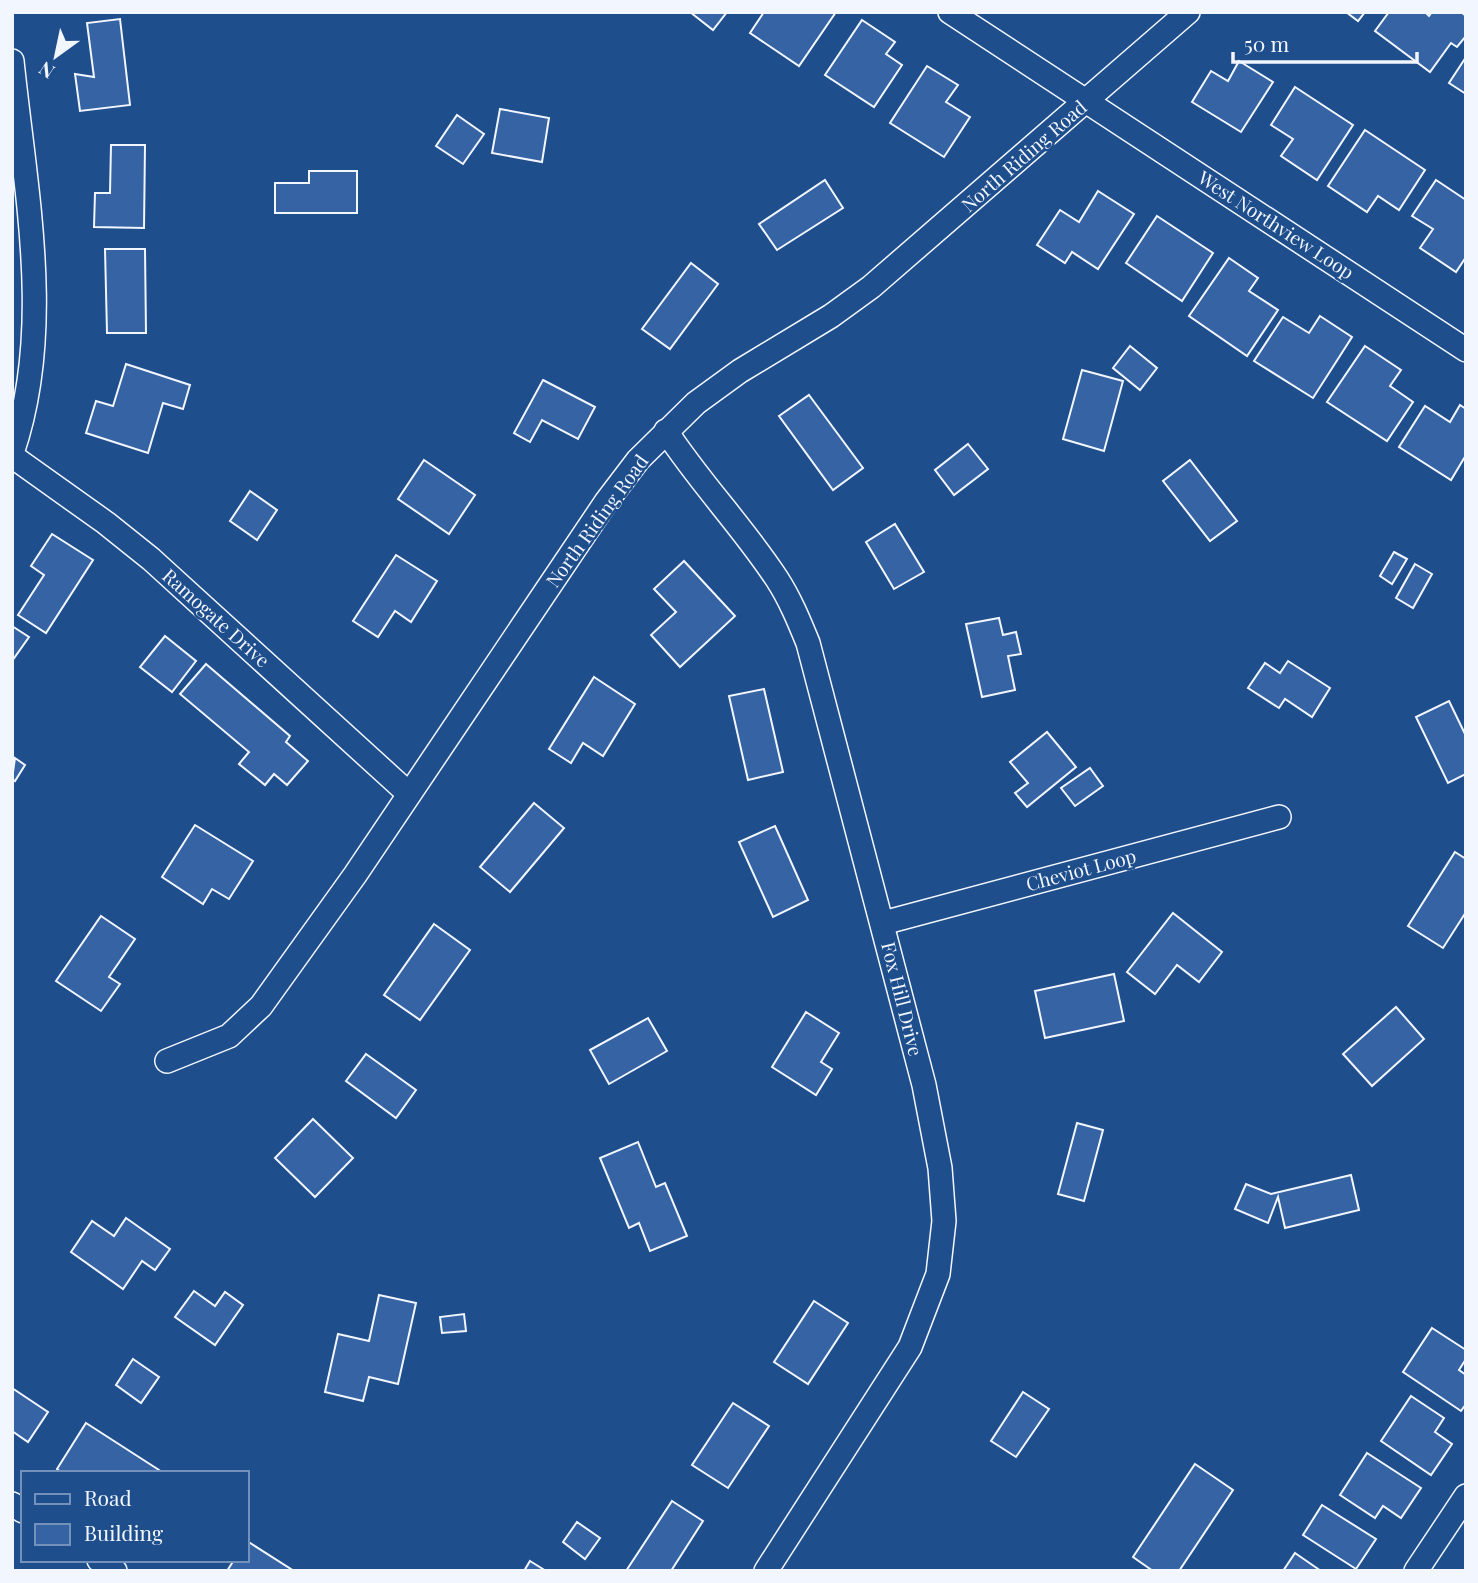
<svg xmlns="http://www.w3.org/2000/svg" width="1478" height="1583" viewBox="0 0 1478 1583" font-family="'Playfair Display',serif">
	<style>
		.building { fill: #3563a3; stroke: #f2f6ff; stroke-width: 2 }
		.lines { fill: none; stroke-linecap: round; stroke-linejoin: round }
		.minor-casing { stroke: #f2f6ff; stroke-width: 26 }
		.minor { stroke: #1f4e8c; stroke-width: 23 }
		.labels { text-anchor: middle; stroke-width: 5; stroke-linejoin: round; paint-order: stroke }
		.street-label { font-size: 19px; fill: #f2f6ff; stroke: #1f4e8c }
	</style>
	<rect width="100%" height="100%" fill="#1f4e8c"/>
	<!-- building -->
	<g class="building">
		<path d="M690,12H727L713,30Z"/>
		<path d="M764,12H836L799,66L750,33Z"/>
		<path d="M1346,12H1365L1358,21Z"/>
		<path d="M1389,12H1425L1429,16L1432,12H1461L1466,16V36L1457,47L1451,43L1430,72L1375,31Z"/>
		<path d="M120,19L130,105L80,111L75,74L94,77L87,23Z"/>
		<path d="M862,20L895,42L886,54L902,65L874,107L825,75Z"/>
		<path d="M1466,57V94L1449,83Z"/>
		<path d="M1239,61L1273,82L1241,132L1192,102L1211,71L1228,81Z"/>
		<path d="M927,66L958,85L946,102L970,117L944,157L890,123Z"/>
		<path d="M1295,87L1353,125L1317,180L1281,156L1293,139L1271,125Z"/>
		<path d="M500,109L549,118L542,162L492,153Z"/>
		<path d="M457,115L484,134L463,164L436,146Z"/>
		<path d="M1365,130L1425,170L1399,210L1378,196L1367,212L1328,186Z"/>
		<path d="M111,145H145L144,228L94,227L95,193H110Z"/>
		<path d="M309,171H357V213H275V183H309Z"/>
		<path d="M825,180L843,208L777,250L759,224Z"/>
		<path d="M1436,180L1466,200V257L1456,272L1420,248L1433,229L1412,216Z"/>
		<path d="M1098,191L1134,214L1098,269L1072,252L1065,263L1037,245L1060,210L1079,222Z"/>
		<path d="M1157,216L1213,253L1182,301L1126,263Z"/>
		<path d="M105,249H145L146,333H107Z"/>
		<path d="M1229,258L1258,278L1249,291L1278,310L1247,356L1189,316Z"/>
		<path d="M691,263L718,284L670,349L642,329Z"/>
		<path d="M1320,316L1352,337L1313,398L1254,361L1283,317L1309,333Z"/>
		<path d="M1130,346L1157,368L1140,390L1113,368Z"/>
		<path d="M1365,346L1401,370L1390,386L1413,402L1387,441L1327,402Z"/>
		<path d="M126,364L190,385L183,409L163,403L148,453L86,433L96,401L113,406Z"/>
		<path d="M1082,370L1123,381L1104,451L1063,439Z"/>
		<path d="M543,380L595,407L578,439L542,420L530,442L514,433Z"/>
		<path d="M809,395L863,468L833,490L779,416Z"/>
		<path d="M1460,405L1466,409V455L1451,480L1399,447L1425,406L1450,422Z"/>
		<path d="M968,444L988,469L954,495L935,470Z"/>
		<path d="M424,460L475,495L449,534L398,499Z"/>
		<path d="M1190,460L1237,521L1210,541L1163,481Z"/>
		<path d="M250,491L277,510L257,540L230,521Z"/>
		<path d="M895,524L924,572L894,589L866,542Z"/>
		<path d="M52,534L93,560L46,633L18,615L44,575L31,566Z"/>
		<path d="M1394,552L1407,559L1392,584L1380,576Z"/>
		<path d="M396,555L437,581L411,622L395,611L378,637L353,621Z"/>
		<path d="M684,561L735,616L680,667L651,635L676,612L654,589Z"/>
		<path d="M1415,564L1432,574L1413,608L1396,598Z"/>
		<path d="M999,618L1003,635L1016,632L1021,654L1008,656L1015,690L982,697L966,624Z"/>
		<path d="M12,626L29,637L12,661Z"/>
		<path d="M165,636L196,661L172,692L140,667Z"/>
		<path d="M1288,661L1330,688L1312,717L1285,699L1279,708L1248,688L1265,663L1280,673Z"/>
		<path d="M206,664L290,736L286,742L308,761L287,785L274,774L265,785L239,764L249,752L180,694Z"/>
		<path d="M594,677L635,704L603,756L583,743L571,763L549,749Z"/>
		<path d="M764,689L783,772L748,780L729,696Z"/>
		<path d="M1449,701L1466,736V774L1448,783L1416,717Z"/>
		<path d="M1047,732L1076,767L1027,807L1015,793L1028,783L1010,762Z"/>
		<path d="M15,758L25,765L15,781L12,779Z"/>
		<path d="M1090,768L1103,786L1075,806L1061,788Z"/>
		<path d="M534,803L564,828L510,892L480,867Z"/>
		<path d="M195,825L253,861L229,899L212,889L203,904L162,877Z"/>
		<path d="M775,826L808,900L773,917L739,842Z"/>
		<path d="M1455,852L1466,859V912L1443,948L1408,926Z"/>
		<path d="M1173,913L1222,952L1199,982L1177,965L1155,994L1127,972Z"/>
		<path d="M101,916L135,939L109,977L120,984L101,1011L56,981Z"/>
		<path d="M434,924L470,950L420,1020L384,995Z"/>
		<path d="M1114,974L1124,1021L1045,1038L1035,991Z"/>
		<path d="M1396,1007L1424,1039L1372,1086L1343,1054Z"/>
		<path d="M806,1012L839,1033L821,1062L832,1069L816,1095L772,1067Z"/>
		<path d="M648,1018L667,1051L609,1084L590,1050Z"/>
		<path d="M366,1054L416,1090L396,1118L346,1081Z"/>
		<path d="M313,1119L353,1158L315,1197L275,1158Z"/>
		<path d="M1077,1123L1103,1130L1084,1201L1058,1194Z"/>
		<path d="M638,1142L656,1187L665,1183L687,1236L650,1251L639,1223L629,1228L600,1158Z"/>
		<path d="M1351,1175L1359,1210L1285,1228L1278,1197L1268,1223L1235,1209L1246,1184L1271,1194Z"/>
		<path d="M126,1218L170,1249L155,1270L142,1261L123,1289L71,1252L92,1221L114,1236Z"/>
		<path d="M194,1291L215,1306L225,1292L243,1305L215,1345L175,1317Z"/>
		<path d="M379,1295L416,1303L398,1384L369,1377L363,1401L325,1392L338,1334L369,1341Z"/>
		<path d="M814,1301L848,1323L808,1384L774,1362Z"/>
		<path d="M464,1314L466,1331L442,1333L440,1317Z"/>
		<path d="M1432,1328L1466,1350V1359L1459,1370L1466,1375V1404L1461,1411L1403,1372Z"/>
		<path d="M133,1359L159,1377L141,1403L116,1385Z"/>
		<path d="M12,1388L48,1412L28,1442L12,1431Z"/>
		<path d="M1023,1392L1049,1409L1016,1457L991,1441Z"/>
		<path d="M1411,1396L1444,1418L1435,1432L1452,1444L1431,1475L1381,1441Z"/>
		<path d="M733,1403L769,1426L728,1488L692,1465Z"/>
		<path d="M86,1423L159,1470L157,1473H62L57,1469Z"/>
		<path d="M1367,1453L1421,1488L1401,1518L1383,1506L1375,1518L1340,1495Z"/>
		<path d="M1195,1464L1233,1490L1179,1571H1153L1133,1557Z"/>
		<path d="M672,1501L703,1521L671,1571H626Z"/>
		<path d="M1322,1505L1376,1539L1356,1569L1303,1535Z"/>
		<path d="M577,1522L600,1538L585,1559L563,1542Z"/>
		<path d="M247,1541L294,1571H227L234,1560H247Z"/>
		<path d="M1295,1553L1321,1571H1283Z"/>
		<path d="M530,1561L546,1571H524Z"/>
	</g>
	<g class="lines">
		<!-- minor casing -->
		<g class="minor-casing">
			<g id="minor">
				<path d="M950,12L1466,350"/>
				<path d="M12,61C25,189 55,328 12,453"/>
				<path d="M666,431C700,483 743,527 777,579C790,599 799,621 808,643L924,1085L940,1168L944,1221L938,1274L910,1347L766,1571"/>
				<path d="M12,456L106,523L151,559L409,794"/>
				<path d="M883,923L1279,817"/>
				<path d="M167,1061L229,1036L261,1006L355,875L606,502L638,460L696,403L740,371L831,316L871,287L1188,12"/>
				<path d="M12,1504L23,1511"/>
				<path d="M99,1560L115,1571"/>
				<path d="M1416,1571L1466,1496"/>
			</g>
		</g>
		<!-- minor -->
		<use href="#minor" class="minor"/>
	</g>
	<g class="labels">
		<!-- street labels -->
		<g class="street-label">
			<text transform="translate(1024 156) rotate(-41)" y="7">North Riding Road</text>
			<text transform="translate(1276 225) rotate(33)" y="7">West Northview Loop</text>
			<text transform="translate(597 521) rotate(-54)" y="7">North Riding Road</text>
			<text transform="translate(216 618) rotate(42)" y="7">Ramogate Drive</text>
			<text transform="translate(1081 870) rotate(-15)" y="7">Cheviot Loop</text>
			<text transform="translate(902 999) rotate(76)" y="7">Fox Hill Drive</text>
		</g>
	</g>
	<!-- border -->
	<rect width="1478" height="1583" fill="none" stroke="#f2f6ff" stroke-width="28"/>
	<!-- legend -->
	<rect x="21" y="1471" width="228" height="91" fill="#1f4e8c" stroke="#7391ba" stroke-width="2"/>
	<rect x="35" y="1494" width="35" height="10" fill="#1f4e8c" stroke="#7391ba" stroke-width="2"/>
	<text x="84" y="1506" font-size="21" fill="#f2f6ff">Road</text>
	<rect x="35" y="1524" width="35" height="21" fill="#3563a3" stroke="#7391ba" stroke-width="2"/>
	<text x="84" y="1541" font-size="21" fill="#f2f6ff">Building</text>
	<!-- north arrow -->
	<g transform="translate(56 56) rotate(213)" stroke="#1f4e8c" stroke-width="5" paint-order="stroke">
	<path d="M0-5L12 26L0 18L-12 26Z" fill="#f2f6ff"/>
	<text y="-10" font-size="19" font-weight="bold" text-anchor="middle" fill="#f2f6ff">N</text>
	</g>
	<!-- scale -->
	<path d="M1233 52v10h184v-10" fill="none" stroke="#f2f6ff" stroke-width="3.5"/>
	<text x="1244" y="52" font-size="21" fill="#f2f6ff" stroke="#1f4e8c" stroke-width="5" paint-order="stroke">50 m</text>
</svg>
